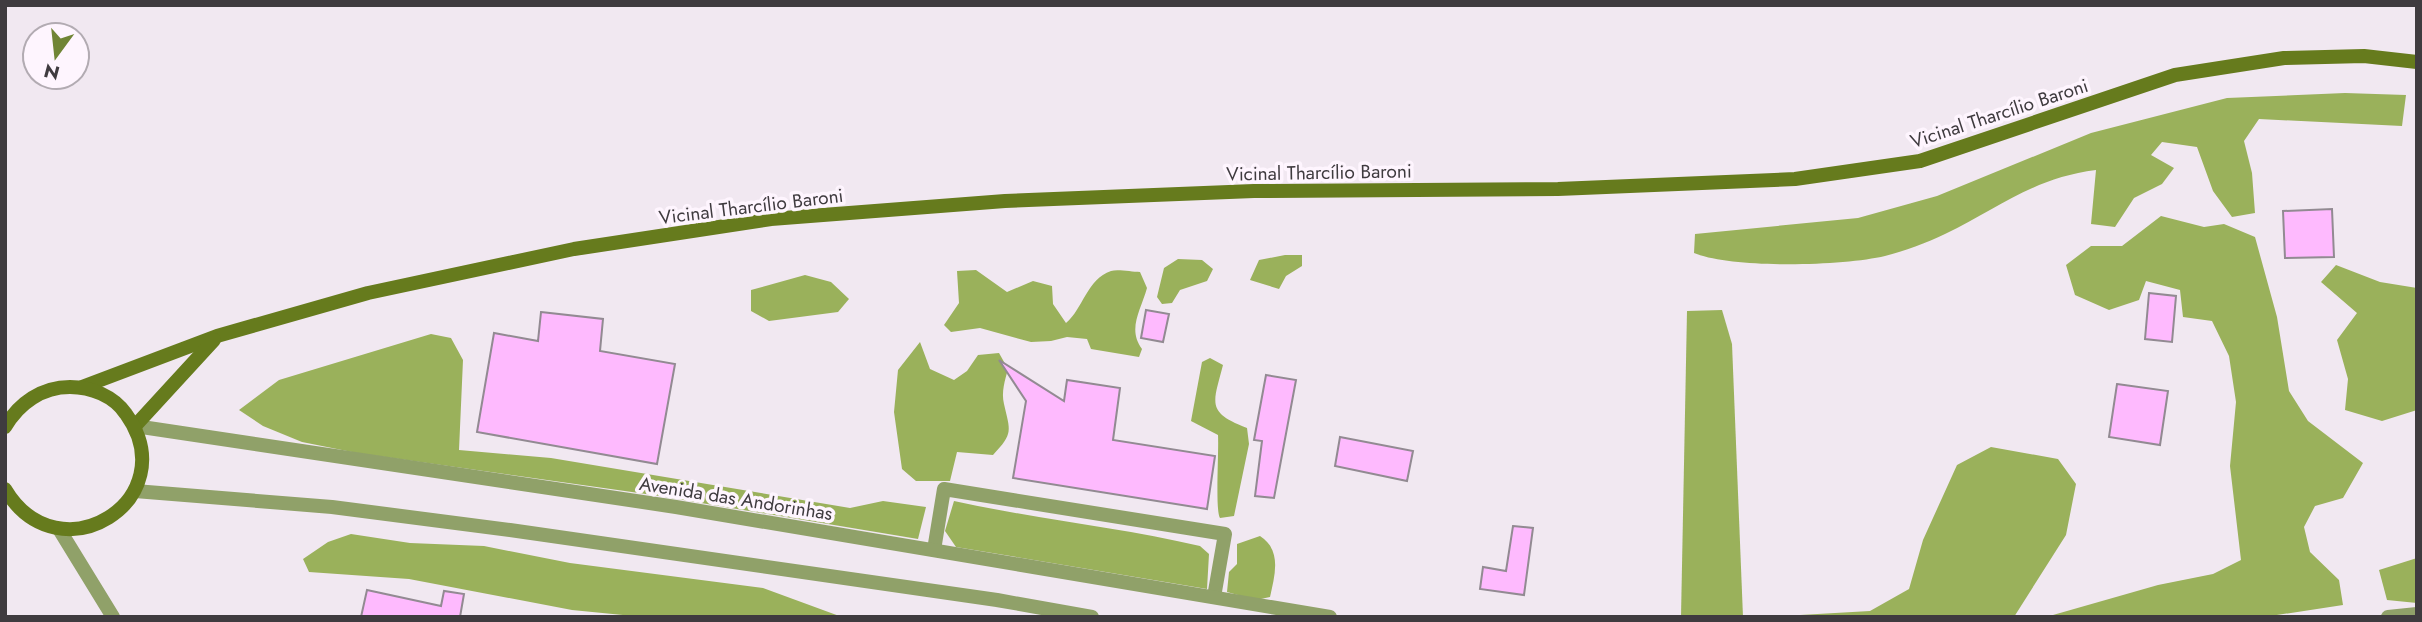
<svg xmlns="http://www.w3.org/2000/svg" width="2422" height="622" viewBox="0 0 2422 622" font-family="Jost,sans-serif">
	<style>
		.forest { fill: #9ab15b }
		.building { fill: #febafe; stroke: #928a92; stroke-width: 2 }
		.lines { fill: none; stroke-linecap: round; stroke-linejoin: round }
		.lane { stroke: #90a169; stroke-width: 14 }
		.street { stroke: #90a169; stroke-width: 14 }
		.secondary { stroke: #667b1d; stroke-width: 14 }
		.labels { text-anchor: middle; stroke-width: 7; stroke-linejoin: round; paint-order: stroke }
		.street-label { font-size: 19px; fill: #3f3b3f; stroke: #fef5fe }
	</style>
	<rect width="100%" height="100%" fill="#f1e8f1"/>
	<!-- forest -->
	<g class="forest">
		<path d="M2345,93L2406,95L2402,126L2259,119L2244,141L2252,173L2255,213L2232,217L2213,191L2197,147L2162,142L2151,155L2174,168L2162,184L2134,198L2115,227L2091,224L2096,170C2033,178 1999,208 1945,234C1927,243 1904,251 1885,256C1843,266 1733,269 1694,253L1695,234L1858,218L1937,196L2091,133L2227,98Z"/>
		<path d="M2161,216L2204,227L2224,224L2255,237L2277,317L2289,391L2308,421L2363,463L2343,498L2315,506L2304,527L2310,552L2339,580L2343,605L2264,617H2046L2158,585L2213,574L2241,560L2230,466L2236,402L2229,356L2212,321L2183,317L2180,290L2146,281L2139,300L2109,310L2075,295L2066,265L2091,246H2122Z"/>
		<path d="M1285,255H1302V266L1286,276L1279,289L1250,280L1259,260Z"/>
		<path d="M1178,259L1202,260L1213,269L1207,281L1180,290L1172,303L1162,304L1157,297L1164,268Z"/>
		<path d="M2336,265L2380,282L2417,288V410L2382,421L2345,410L2348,379L2337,340L2357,313L2321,282Z"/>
		<path d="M976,270L1007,292L1033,281L1052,286L1053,304L1066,323C1083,309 1087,279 1111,271C1118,269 1132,272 1140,272L1147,288C1141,310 1127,329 1142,349L1139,357L1091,349L1087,339L1067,337L1051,341L1031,342L980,328L951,332L944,325L959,303L957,271Z"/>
		<path d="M805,275L831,282L849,299L838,312L769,321L751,311V290Z"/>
		<path d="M1722,310L1732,344L1743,617H1681L1687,311Z"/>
		<path d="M431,334L451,338L463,360L459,450L551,458L850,508L883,501L926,507L918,539L653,495L357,453L302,442L263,426L239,410L279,380Z"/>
		<path d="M920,342L930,369L954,380L967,371L978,355L999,353L1008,369C1005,380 1001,392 1004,404C1010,431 1014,433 993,455L957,452L950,481H916L902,469L894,412L898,370Z"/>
		<path d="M1210,358L1223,365C1213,404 1206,412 1247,428L1249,444L1234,516L1220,518C1215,510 1219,452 1218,435L1191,421L1202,362Z"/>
		<path d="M1991,447L2058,459L2076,484L2066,535L2014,617H1767L1870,611L1909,589L1923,540L1957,465Z"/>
		<path d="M954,501C1036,519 1118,527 1200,546L1209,554L1207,589L956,547L945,531Z"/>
		<path d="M351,534L410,543L484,546L570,563L763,588L842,617H643L572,610L409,579L309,572L303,559L328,542Z"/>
		<path d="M1260,536C1282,550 1275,575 1270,597L1256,600L1227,592L1229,572L1237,564V544Z"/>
		<path d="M2417,558V603L2387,600L2379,570Z"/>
	</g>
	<!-- building -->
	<g class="building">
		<path d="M2332,209L2334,257L2285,258L2283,211Z"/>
		<path d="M2149,293L2176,296L2172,342L2145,339Z"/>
		<path d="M1146,310L1169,314L1163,342L1141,338Z"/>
		<path d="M541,312L603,319L600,351L675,364L657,464L477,432L494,333L538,341Z"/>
		<path d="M999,360L1064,401L1067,380L1120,388L1113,440L1215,456L1207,509L1013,478L1026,401Z"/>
		<path d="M1266,375L1296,380L1274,498L1255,496L1262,441L1254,440Z"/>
		<path d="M2117,384L2168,391L2160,445L2109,437Z"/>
		<path d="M1340,437L1413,451L1407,481L1335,466Z"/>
		<path d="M1513,526L1533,528L1524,595L1480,589L1483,567L1506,571Z"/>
		<path d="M367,590L441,606L444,591L464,594L460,617H361Z"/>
	</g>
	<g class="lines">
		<!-- lane -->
		<path class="lane" d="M934,550L944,489L1225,534L1214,597"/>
		<!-- street -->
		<g class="street">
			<path d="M135,426L676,507L1330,617"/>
			<path d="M135,491L332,507L510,530L997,600L1092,617"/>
			<path d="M59,529L113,617"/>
			<path d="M2388,617L2417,614"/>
		</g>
		<!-- secondary -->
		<g class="secondary">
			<path d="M82,387L217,336L368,293L574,249L771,219L1005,201L1254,191L1558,189L1795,179L1920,161L2175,75L2284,58L2364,56L2417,62"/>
			<path d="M135,426L214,340"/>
			<path d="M5,427C19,403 42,387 70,387C91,387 114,396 126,414C187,499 59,580 5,489"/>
		</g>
	</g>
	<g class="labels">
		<!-- street labels -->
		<g class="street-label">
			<text transform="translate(1999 113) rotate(-18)" y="7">Vicinal Tharcílio Baroni</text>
			<text transform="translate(1319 172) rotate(-1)" y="7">Vicinal Tharcílio Baroni</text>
			<text transform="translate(751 206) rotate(-7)" y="7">Vicinal Tharcílio Baroni</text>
			<text transform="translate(736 498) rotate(9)" y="7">Avenida das Andorinhas</text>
		</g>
	</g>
	<!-- border -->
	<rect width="2422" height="622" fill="none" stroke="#3f3b3f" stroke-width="14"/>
	<!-- north arrow -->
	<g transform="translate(56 56) rotate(195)"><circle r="33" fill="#fef5fe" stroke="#b2abb2" stroke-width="2"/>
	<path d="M0-5L12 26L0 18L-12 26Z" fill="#708535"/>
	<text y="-10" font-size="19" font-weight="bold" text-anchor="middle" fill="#3f3b3f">N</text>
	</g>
</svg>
